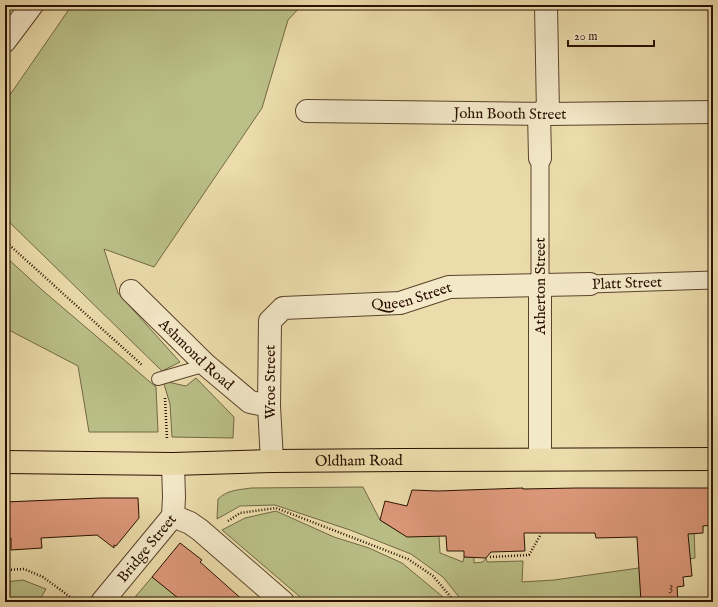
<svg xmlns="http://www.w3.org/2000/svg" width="718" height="607" viewBox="0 0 718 607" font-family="'IM FELL English',serif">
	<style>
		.green { fill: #babf87; stroke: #726844 }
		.building { fill: #dd997b; stroke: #2a1000 }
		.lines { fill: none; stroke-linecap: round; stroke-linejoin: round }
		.service-casing { stroke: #5a432b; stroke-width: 14 }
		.pedestrian-casing { stroke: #5a432b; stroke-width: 19 }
		.minor-casing { stroke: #5a432b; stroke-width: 24 }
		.primary-casing { stroke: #2a1000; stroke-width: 24 }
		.path { stroke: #2a1000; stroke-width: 2.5; stroke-dasharray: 1 2; stroke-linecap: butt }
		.service { stroke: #f3e8c8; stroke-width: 12 }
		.pedestrian { stroke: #f3e8c8; stroke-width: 17 }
		.minor { stroke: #f3e8c8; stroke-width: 22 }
		.primary { stroke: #ecdcab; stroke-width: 22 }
		.labels { text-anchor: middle; stroke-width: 3; stroke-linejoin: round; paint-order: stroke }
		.number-label { font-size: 13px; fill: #57321f }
		.street-label { font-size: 15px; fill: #2a1000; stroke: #f3e8c8 }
	</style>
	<rect width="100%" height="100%" fill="#ecdcab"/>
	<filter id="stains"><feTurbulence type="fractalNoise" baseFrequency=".005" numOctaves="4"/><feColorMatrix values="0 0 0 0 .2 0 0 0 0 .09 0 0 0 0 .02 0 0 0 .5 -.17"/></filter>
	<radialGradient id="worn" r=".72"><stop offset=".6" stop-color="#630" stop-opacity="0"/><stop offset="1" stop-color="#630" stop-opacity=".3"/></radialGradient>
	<!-- green -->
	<g class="green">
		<path d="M72,5H302L288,20L262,108L154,267L104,249L118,293L180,362L162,371L5,218V102Z"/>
		<path d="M5,256L42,290L156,387L158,432H89L78,366L5,328Z"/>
		<path d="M196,378L234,417L233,438L172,437L170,404L163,381L186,386Z"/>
		<path d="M363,487L380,520L398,531L439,536L440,553L463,562L464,557H474V563L483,562L486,558L487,562L523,561L522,582L554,580L653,566L694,525L695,558L669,563L641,600H627V602H463L443,577L411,554L350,530L275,505L240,506L217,519L218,499C227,490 238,490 251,488Z"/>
		<path d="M276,511L334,537L369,548L402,563L443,597L448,602H306L222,530L245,518Z"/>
		<path d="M152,577L187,602H131Z"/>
		<path d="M23,580L46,589L39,601L41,602H5V582Z"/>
	</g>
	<!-- building -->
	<g class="building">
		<path d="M523,488V489L576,488H713V525L703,526V533L688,534L692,576L683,577L684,586L677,587L678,602H641L637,537L596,538L595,533H524L525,551L491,552L486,558L464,557V551H447L446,536L407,537L380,520L385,501L407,506L412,490L438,491Z"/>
		<path d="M100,498H138L139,518L116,546L114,545V548L97,535L41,538L42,548L11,550V538L5,539V502Z"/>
		<path d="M180,543L202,560L200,562L245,602H183L152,577Z"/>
	</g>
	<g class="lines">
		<!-- service casing -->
		<g class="service-casing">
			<path id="service" d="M158,379L206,365"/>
		</g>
		<!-- pedestrian casing -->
		<g class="pedestrian-casing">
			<g id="pedestrian">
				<path id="s1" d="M590,284L713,280"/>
				<path d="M540,285V158"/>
			</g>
		</g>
		<!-- minor casing -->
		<g class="minor-casing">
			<g id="minor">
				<path d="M546,5L548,114"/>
				<path d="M5,41L32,5"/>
				<path id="s2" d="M307,111L548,114L713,112"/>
				<path d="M539,113L540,158"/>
				<path id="s3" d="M131,291L206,365L250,402L269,406"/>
				<path d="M540,459V285"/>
				<path id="s4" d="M272,461L269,406L270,321L283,308L400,303L449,287L590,284"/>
				<path d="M173,516L190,523L200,530L283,602"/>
				<path id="s5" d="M102,602L173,516L174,497L173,464"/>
			</g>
		</g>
		<!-- primary casing -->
		<g class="primary-casing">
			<g id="primary">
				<path id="s6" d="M5,462L173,464L272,461L403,460L713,459"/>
			</g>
		</g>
		<!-- path -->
		<g class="path">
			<path d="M5,241L142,365"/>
			<path d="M165,398L167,439"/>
			<path d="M228,521L240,513L276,508L408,559L433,576L455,602"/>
			<path d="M490,557L529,555L541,534"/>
			<path d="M5,570L24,569L43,577L77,602"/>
		</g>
		<!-- service -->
		<use href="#service" class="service"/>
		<!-- pedestrian -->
		<use href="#pedestrian" class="pedestrian"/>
		<!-- minor -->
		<use href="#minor" class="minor"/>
		<!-- primary -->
		<use href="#primary" class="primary"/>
	</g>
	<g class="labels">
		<!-- number labels -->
		<g class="number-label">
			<text x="671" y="590">3</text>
		</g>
		<!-- street labels -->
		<g class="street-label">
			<text dy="5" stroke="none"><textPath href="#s2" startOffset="203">John Booth Street</textPath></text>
			<text dy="5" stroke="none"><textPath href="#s1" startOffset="37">Platt Street</textPath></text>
			<text transform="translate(540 286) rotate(-90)" y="5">Atherton Street</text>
			<text dy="5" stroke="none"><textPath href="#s4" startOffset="288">Queen Street</textPath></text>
			<text dy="5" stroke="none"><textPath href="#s3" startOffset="91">Ashmond Road</textPath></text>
			<text transform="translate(270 382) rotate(-90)" y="5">Wroe Street</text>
			<text dy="5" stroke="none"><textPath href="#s6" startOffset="354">Oldham Road</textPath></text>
			<text dy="5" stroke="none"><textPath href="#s5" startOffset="70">Bridge Street</textPath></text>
		</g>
	</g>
	<!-- margin -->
	<rect width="718" height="607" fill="none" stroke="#ecdcab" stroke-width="20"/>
	<rect x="6" y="6" width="706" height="595" fill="none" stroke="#2a1000" stroke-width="2"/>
	<rect x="10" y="10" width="698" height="587" fill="none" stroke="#2a1000"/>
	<!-- scale -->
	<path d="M568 40v6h86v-6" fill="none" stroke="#2a1000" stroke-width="2"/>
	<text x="574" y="40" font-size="12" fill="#2a1000" stroke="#f3e8c8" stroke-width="3" paint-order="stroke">20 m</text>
	<rect width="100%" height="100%" filter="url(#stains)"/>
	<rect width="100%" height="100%" fill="url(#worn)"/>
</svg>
